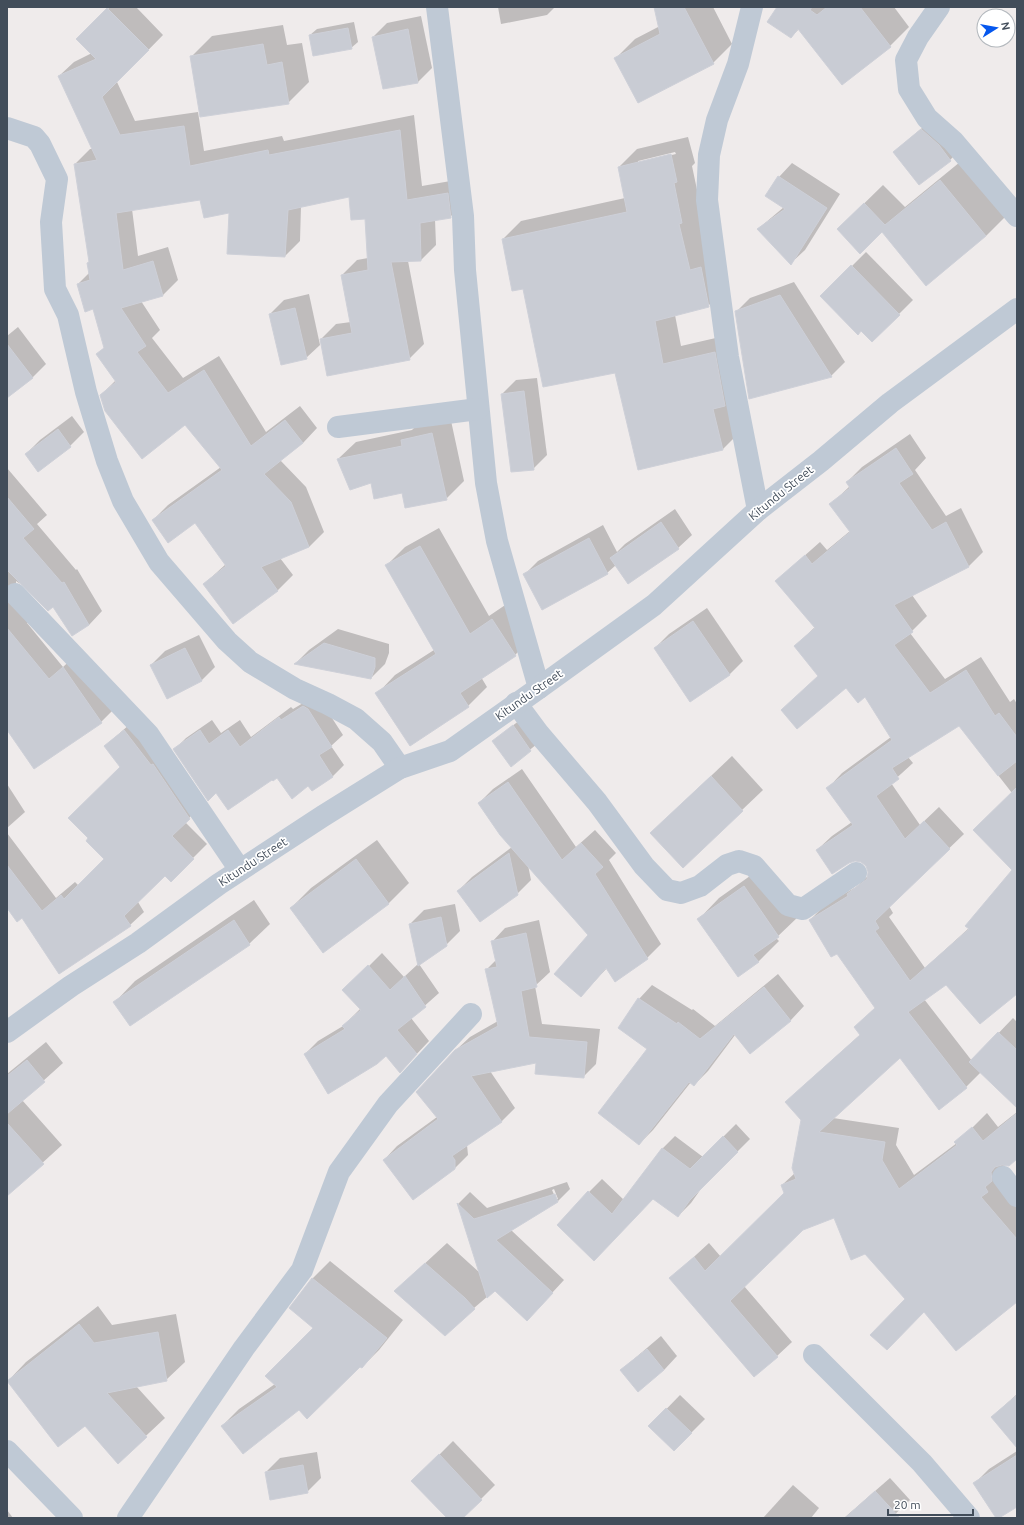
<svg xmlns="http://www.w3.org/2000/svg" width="1024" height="1525" viewBox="0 0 1024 1525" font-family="Ubuntu,sans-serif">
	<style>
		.shadow { fill: #0003; fill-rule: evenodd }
		.building { fill: #c9ccd4; stroke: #ced0d8 }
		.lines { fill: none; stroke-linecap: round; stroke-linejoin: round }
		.street { stroke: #bfc9d5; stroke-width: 22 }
		.labels { text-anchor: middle; stroke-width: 3.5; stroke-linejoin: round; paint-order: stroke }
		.street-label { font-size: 12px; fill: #424d5a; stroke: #fff }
	</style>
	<rect width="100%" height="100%" fill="#efebeb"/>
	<!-- shadow -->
	<g class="shadow">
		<path d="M110,7H136L163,35L117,82L135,121L198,112L204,151L282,136L284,141L414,115L422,186L462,179L465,202L450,217L435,219L436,245L421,260L408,261L424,344L409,359L321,339L336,324L351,322L342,275L357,260L368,258L366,218L350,195L301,206L300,241L285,256L230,212L201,199L132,209L138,256L168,247L178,280L163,295L141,301L160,330L152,338L183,378L219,356L266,432L300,406L317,428L303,443L280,460L306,487L324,532L309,547L280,558L293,575L278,590L233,623L204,584L226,564L195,522L153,520L168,505L221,467L185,424L101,395L116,380L98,354L105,347L93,308L78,284L90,272L88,263L90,260L75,164L90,149H93L59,76L74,62L92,53L78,39Z"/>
		<path d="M498,7H555L547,15L501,24Z"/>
		<path d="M655,7H713L732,44L713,63L616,58L635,39L660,26Z"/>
		<path d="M778,7H894L909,27L890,46L799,29L791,37Z"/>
		<path d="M421,16L432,68L418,82L384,88L373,37L387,23Z"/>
		<path d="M354,22L358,42L351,48L310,35L317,29Z"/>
		<path d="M283,25L287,45L302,43L309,82L288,103L191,57L212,36Z"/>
		<path d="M936,116L964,146L950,160L919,184L894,152Z"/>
		<path d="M688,137L695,163L692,166L700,204L726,288L708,306L675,315L681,346L733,334L741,431L723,449L616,372L524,288L503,239L521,221L625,198L619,167L637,149ZM675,152L676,154L638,163V161Z"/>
		<path d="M960,162L1005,217L986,236L838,229L883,185L905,207Z"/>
		<path d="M792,163L840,194L805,250L791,263L758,229L784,207L779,177Z"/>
		<path d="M866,252L913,300L899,314L861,330L822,296Z"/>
		<path d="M794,282L845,362L831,376L736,312L750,298Z"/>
		<path d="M309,294L320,345L306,358L270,314L284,300Z"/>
		<path d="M18,327L46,364L32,378L7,397V336Z"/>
		<path d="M537,378L547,455L533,469L502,394L516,380Z"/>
		<path d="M72,416L84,432L70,446L26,454L40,440Z"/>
		<path d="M450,416L464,481L446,499L403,492L372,481L338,459L356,442L412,430L420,422Z"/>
		<path d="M910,434L926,458L915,470L946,516L961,508L983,552L968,567L912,595L927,616L910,633L945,679L981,657L1010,702L1014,699L1017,704V993L946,983L924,999L972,1061L1013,1018L1017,1022V1106L981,1072L966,1087L940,1108L900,1056L833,1118L899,1128L896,1145L914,1175L957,1143L987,1113L998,1127L1017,1112V1158L1006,1164L999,1173L996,1183L1017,1208V1301L925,1311L907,1299L835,1216L802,1229L744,1286L792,1342L777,1356L671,1278L709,1243L721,1257L786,1193L782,1185L795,1173L802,1119L801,1088L861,1034L855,1027L876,1007L837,952L810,920L825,905L856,887L869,875L867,865L862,861L817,850L832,836L852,822L828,788L842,773L891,737L866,696L819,675L795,646L815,627L776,581L820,542L827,550L850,531L831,504L850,486L847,482L862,467ZM959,725L1012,793L1013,870L969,928L925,968L889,917L893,913L889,906L964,834L939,807L920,825L891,783L913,763L908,757Z"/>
		<path d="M7,468L47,515L37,524L76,570L77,569L102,611L89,625L53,606L16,581V584L40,610L27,623L63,667L77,654L114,709L101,722L7,728Z"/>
		<path d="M675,509L692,535L678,548L616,565L607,573L524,575L538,561L603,525L617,552L625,544Z"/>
		<path d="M439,528L489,616L511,601L534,636L515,655L481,677L487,687L468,706L377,694L395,675L434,650L386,566L405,547Z"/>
		<path d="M707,608L743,661L729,675L655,648L669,634Z"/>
		<path d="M338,629L389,644V653L385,664L371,678L296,663L309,650Z"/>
		<path d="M199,635L215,667L201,681L151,665L165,651Z"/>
		<path d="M315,696L319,698L343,735L331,746L344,765L333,776L312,790L309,785L277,777L217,791L175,749L186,738L212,720L221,733L240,720L251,737L291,707L293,709Z"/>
		<path d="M138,717L203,804L185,822L207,844L171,880L165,874L138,902L144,912L130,925L22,917L7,906V833L56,898L75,882L79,886L105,859L121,767L105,746Z"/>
		<path d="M520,720L537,744L511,765L493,741Z"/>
		<path d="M732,756L763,790L742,810L651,833Z"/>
		<path d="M522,769L576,847L595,830L616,853L609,860L661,944L647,958L607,968L581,996L589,935L528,865L531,880L517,894L458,891L472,877L512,847L479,803L493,789Z"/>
		<path d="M7,784L25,812L7,828Z"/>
		<path d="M377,840L409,883L388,904L291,908L311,888Z"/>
		<path d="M764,866L799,916L776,938L779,941L758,962L699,919L719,898Z"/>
		<path d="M254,900L270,924L249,944L115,1002L135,981Z"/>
		<path d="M455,904L460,931L446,945L419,964L439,993L411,1018L429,1041L413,1058L387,1055L305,1054L318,1041L343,1026L361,1008L357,978L382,953L404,977L418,964L410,924L424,910Z"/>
		<path d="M539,920L550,972L535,986L542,1024L600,1029L596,1064L583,1077L537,1062L490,1071L515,1108L502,1121L467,1145L468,1155L455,1168L384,1160L397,1146L437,1117L456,1050L470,1037L498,1021L486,970L496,960L492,942L505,928Z"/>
		<path d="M778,974L804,1006L791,1020L750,1053L735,1035L708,1071L694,1085L691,1082L653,1130L639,1144L648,1049L639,999L652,985L692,1010L693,1009L715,1026Z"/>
		<path d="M46,1042L63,1063L22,1100L62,1145L7,1195V1074Z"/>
		<path d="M736,1124L750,1139L703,1186L691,1203L678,1216L653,1198L607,1246L589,1192L602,1179L624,1200L662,1149L675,1136L703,1157Z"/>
		<path d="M567,1182L570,1189L558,1201L511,1230L564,1280L539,1307L495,1290L474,1308L395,1291L447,1243L480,1273L458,1204L470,1192L487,1208ZM554,1189L558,1199H556L552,1190Z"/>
		<path d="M330,1261L403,1320L379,1350L362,1367L360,1365L299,1409L222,1426L239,1409L275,1384L315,1328L290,1308L313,1278Z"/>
		<path d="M98,1306L112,1325L176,1314L185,1362L166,1380L136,1386L165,1418L118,1462L85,1425L8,1381L26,1362Z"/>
		<path d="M661,1336L677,1356L664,1370H621Z"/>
		<path d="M1017,1394V1447L992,1417Z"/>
		<path d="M680,1395L705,1419L674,1450L650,1426Z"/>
		<path d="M453,1441L495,1485L462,1518H448L427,1467Z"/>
		<path d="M1017,1451V1506L997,1518L975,1483L989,1469Z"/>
		<path d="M317,1452L321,1478L307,1492L266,1472L280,1458Z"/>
		<path d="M890,1478L910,1500L891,1518H844Z"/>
		<path d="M793,1485L819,1508L811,1518H763Z"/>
		<path d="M7,1510L13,1518H7Z"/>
	</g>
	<!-- building -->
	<g class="building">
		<path d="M654,7H684L714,64L638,103L614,58L660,34Z"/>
		<path d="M777,7H812L810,10L817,15L827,7H860L891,47L842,85L798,29L791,38L767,22Z"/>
		<path d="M107,8L149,50L102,97L120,135L184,126L190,166L268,150L269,155L400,130L407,200L448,193L451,218L420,223L421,261L391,262L410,360L327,376L320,339L352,333L341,275L368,270L365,219L351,220L349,197L288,210L285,257L227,254L229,213L204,218L200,200L116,213L123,270L153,261L163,296L121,308L146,346L137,352L168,393L204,370L251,446L285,420L303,443L264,474L291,502L309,547L261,567L278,591L233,624L203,584L226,566L195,523L168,543L152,520L222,470L185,425L142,459L105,411L100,395L116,382L96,354L104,348L93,309L85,312L77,284L90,280L87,263L89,262L74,164L97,160L58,76L96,59L76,39Z"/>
		<path d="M348,28L352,49L313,56L309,35Z"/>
		<path d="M408,29L418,83L383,89L372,37Z"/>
		<path d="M263,44L267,65L282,62L289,104L200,117L190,56Z"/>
		<path d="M921,129L939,145L951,161L919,185L893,152Z"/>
		<path d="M671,154L677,182L674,183L682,223L679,224L690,270L701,267L709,307L655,321L663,364L715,352L725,406L713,409L723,450L638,470L615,373L543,387L523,289L512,291L502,239L627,212L618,167Z"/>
		<path d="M778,176L827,208L791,265L757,229L785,209L765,196Z"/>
		<path d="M940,180L986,236L926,286L882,232L860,254L837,229L864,203L885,225Z"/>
		<path d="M851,265L900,315L872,342L861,331L858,335L820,296Z"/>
		<path d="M780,295L832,377L749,399L735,311Z"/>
		<path d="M295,308L307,359L281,365L269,314Z"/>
		<path d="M7,344L33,378L7,398Z"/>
		<path d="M524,391L534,470L511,472L501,394Z"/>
		<path d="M58,429L71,447L38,472L25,454Z"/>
		<path d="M432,433L447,500L405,508L402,493L374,499L371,483L350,490L337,459L402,446L401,440Z"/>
		<path d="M896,448L913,474L899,483L932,530L946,522L969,567L894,605L913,632L894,645L930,693L966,670L995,716L999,713L1017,737V761L998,776L959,726L892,768L899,779L876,796L905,839L924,821L950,849L875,921L879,928L875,931L910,981L969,929L965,926L1012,870L973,830L1017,787V994L980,1024L946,985L908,1012L967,1088L939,1110L900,1058L819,1132L885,1142L882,1160L899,1189L957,1145L954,1142L972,1127L983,1141L1017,1113V1159L1009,1166L1002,1165L995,1167L991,1172L992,1181L985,1187L988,1192L981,1197L1017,1239V1302L956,1351L924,1312L887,1350L870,1335L905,1299L865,1254L851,1260L834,1218L803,1230L730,1301L778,1357L754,1377L669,1278L694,1257L705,1271L784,1193L781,1185L796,1179L792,1168L801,1120L785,1102L860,1035L854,1027L875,1008L837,954L831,957L809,920L848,896L847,894L867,879L868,872L866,866L861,862L855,861L849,863L832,874L816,850L853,825L826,788L892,740L865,697L858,703L846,688L797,729L781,710L818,676L794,646L815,628L775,581L805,555L812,564L850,532L829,504L850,488L846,482Z"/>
		<path d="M7,497L34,529L23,538L62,583L64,582L89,625L72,636L53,607L48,611L7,570Z"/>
		<path d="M661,522L679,549L628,584L610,558Z"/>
		<path d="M589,538L608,574L542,610L523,574Z"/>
		<path d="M420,546L470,634L492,619L516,656L460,693L469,707L410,746L375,693L436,654L385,565Z"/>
		<path d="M693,621L730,675L690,702L654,648Z"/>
		<path d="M7,628L49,679L63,667L102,723L34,769L7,730Z"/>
		<path d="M324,643L375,658V667L371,679L294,664Z"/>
		<path d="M185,648L202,681L167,699L150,665Z"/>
		<path d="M303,706L308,709L332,747L319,755L333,777L312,791L308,786L292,799L277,778L273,781L272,780L228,810L216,793L208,801L173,749L200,730L209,744L228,730L240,747L279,717L281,720Z"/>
		<path d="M513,725L531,751L511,767L492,741Z"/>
		<path d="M124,730L151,765L153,764L190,819L172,836L194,859L171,882L165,876L124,916L131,926L59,974L22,918L17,922L7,908V865L42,911L61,895L64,899L104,859L86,841L88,838L68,818L120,767L104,746Z"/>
		<path d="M711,776L743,811L683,868L650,833Z"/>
		<path d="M508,782L562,860L581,843L603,867L595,874L648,959L615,982L606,968L581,997L554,974L588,935L500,835L478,803Z"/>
		<path d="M509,853L518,895L480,922L457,891Z"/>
		<path d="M356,859L389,904L323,953L290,908Z"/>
		<path d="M744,886L779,937L753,955L759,962L738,977L697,919Z"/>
		<path d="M441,917L447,946L418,966L409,924Z"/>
		<path d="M234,920L250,945L130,1026L113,1002Z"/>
		<path d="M526,933L537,987L521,991L529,1037L587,1042L584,1078L535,1074L536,1063L471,1076L502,1122L452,1156L455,1160V1169L413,1200L383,1160L438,1119L416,1092L455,1050L498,1026L485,969L497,967L491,941Z"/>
		<path d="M368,965L390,990L405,976L426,1007L397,1030L417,1054L400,1073L386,1056L377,1064L328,1094L304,1054L345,1029L342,1026L361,1010L342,990Z"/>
		<path d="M764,987L791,1021L750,1054L734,1034L694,1086L689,1082L639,1145L598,1113L647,1049L618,1028L638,998L677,1024L678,1022L700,1039Z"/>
		<path d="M998,1032L1017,1050V1108L969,1062Z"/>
		<path d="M27,1060L45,1082L7,1114V1076Z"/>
		<path d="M7,1123L44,1164L7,1196Z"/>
		<path d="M723,1136L738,1152L690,1200L678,1217L653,1199L594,1261L557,1225L588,1191L612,1214L662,1148L690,1169Z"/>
		<path d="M555,1194L558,1202L496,1240L553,1293L527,1321L495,1291L487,1298L457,1203L474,1219Z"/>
		<path d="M425,1263L465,1298L475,1309L445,1336L394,1291Z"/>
		<path d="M312,1278L387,1338L362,1368L360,1367L307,1419L299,1410L243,1454L221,1426L277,1387L265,1376L313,1328L289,1308Z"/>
		<path d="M79,1324L94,1343L158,1332L167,1381L107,1393L147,1437L118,1464L85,1426L58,1447L7,1381Z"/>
		<path d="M647,1349L664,1370L638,1392L620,1370Z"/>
		<path d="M1017,1395V1448L991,1417Z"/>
		<path d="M666,1408L692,1433L674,1451L648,1426Z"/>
		<path d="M439,1454L482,1500L463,1518H447L411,1481Z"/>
		<path d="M1017,1455V1507L999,1518H996L973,1483Z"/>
		<path d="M303,1465L308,1493L270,1500L265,1472Z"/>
		<path d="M875,1491L900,1518H845Z"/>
	</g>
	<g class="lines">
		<!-- street -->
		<g class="street">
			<path d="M437,7L463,216L465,270L486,483L497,541L539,688"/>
			<path d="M752,7L738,64L717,120L709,155L707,200L728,357L758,510"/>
			<path d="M939,7L918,37L906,60L909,89L927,118L953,141L1017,216"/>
			<path d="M7,128L34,137L40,144L57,179L51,222L55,289L68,315L86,392L107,461L123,501L159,562L227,641L250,662L295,689L328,704L356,719L382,742L400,768"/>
			<path d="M338,427L478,409"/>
			<path d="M15,594L148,734L240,870"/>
			<path d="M516,703L539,734L597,802L644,866L667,890L681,893L700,886L727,865L739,861L754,866L788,905L803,909L856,873"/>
			<path d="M7,1032L71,986L138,943L219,884L323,816L400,768L450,751L539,688L654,605L758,510L821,461L890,403L1017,309"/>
			<path d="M1003,1177L1017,1196"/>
			<path d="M814,1355L922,1463L969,1518"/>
			<path d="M7,1451L72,1518"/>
			<path d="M128,1518L244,1348L302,1270L339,1172L388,1104L471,1014"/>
		</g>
	</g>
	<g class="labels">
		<!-- street labels -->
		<g class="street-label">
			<text transform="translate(781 493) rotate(-39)" y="4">Kitundu Street</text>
			<text transform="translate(529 695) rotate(-35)" y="4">Kitundu Street</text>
			<text transform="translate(253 862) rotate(-33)" y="4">Kitundu Street</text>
		</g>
	</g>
	<!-- border -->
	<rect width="1024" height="1525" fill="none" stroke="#424d5a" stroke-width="16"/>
	<!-- north arrow -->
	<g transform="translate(996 28) rotate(79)"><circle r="19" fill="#ffffff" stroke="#b3b8bd"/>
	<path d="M0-3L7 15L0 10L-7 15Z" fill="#0557ee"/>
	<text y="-6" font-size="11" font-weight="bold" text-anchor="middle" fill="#424d5a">N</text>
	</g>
	<!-- scale -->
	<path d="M888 1509v6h85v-6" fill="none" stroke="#424d5a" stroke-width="2"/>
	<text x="894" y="1509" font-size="12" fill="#424d5a" stroke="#ffffff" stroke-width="3" paint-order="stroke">20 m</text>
</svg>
